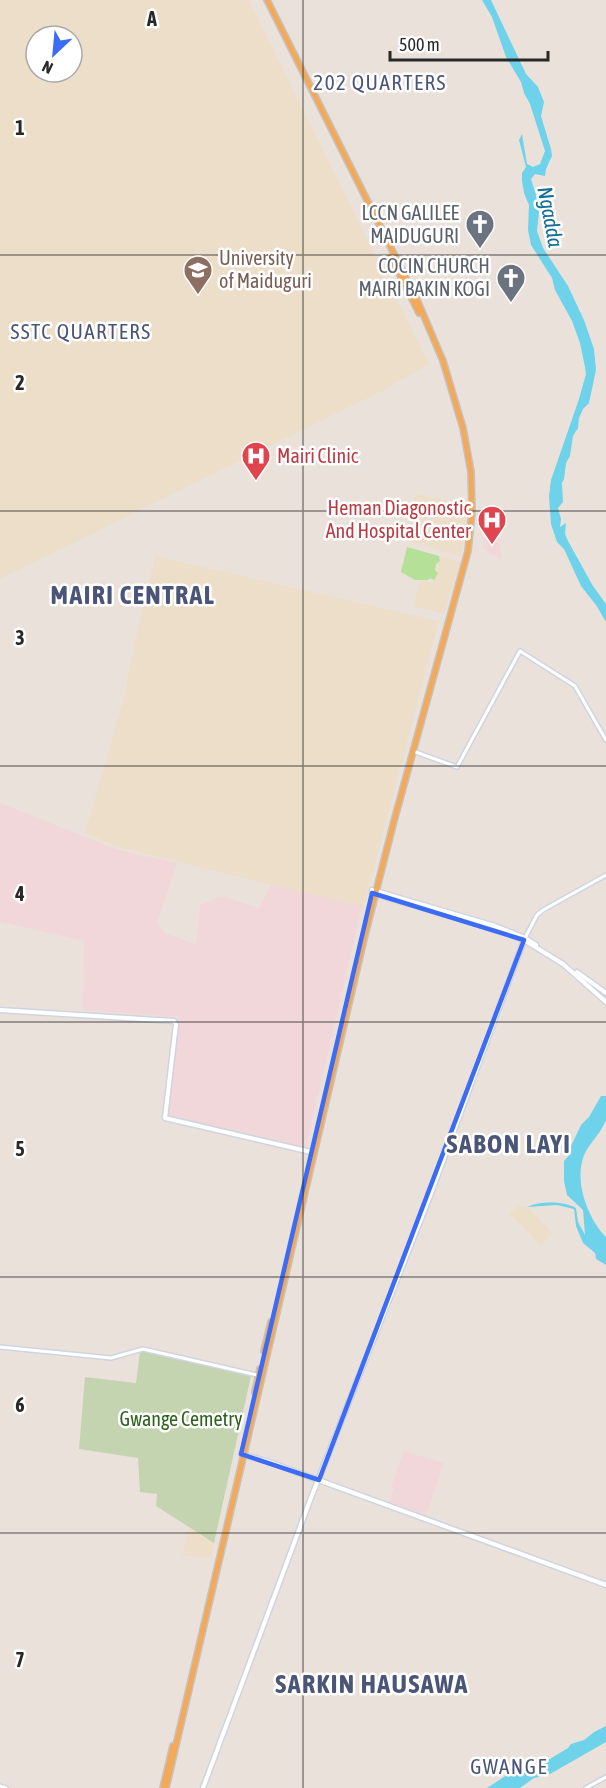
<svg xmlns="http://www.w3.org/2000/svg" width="606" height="1788" viewBox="0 0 606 1788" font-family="'Asap Condensed',sans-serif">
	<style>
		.education { fill: #ecdec9; fill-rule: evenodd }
		.medical { fill: #f1d7da }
		.green { fill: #b5e097 }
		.cemetery { fill: #c4d4b1 }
		.water { fill: #6ed2eb }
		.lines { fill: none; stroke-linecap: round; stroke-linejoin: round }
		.tertiary-casing { stroke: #cfd4e1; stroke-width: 6 }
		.secondary-casing { stroke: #cfd4e1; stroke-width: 7 }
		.trunk-casing { stroke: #c3c3c3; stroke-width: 8 }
		.tertiary { stroke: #fff; stroke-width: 3 }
		.secondary { stroke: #fff; stroke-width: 4 }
		.trunk { stroke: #f4a958; stroke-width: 5 }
		.marked { fill: none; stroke: #3c6bf5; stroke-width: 4.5; stroke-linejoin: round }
		.grid { fill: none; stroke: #282828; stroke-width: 1.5; stroke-opacity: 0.55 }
		.labels { text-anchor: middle; stroke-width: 5; stroke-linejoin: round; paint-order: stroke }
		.worship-label { font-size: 20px; fill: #5b616d; stroke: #fff; text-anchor: end }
		.education-label { font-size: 20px; fill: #785e54; stroke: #fff; text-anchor: start }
		.health-label { font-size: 20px; fill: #be3a42; stroke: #fff; text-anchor: start }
		.park-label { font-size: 20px; fill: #2e621b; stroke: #fff }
		.neighbourhood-label { font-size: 21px; letter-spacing: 1.5px; fill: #4a5577; stroke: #fff }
		.water-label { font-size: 21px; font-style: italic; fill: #107094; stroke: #fff }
		.district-label { font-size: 26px; font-weight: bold; letter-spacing: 1.5px; fill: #4a5577; stroke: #fff }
		.grid-label { font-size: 20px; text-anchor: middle; font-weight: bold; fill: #282828; stroke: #fff; stroke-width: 5; stroke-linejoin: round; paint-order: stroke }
	</style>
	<rect width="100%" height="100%" fill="#eae2da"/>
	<!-- education -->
	<g class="education">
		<path d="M0,0H249L429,364L386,389L0,579ZM36,36H72V72H36Z"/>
		<path d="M416,494L468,505L461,557L406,540Z"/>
		<path d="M155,556L439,621L363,908L114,846L85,833L124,697L130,665Z"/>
		<path d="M441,556L461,562L444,614L414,606L420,580L433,584Z"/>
		<path d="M518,1206L528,1207L552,1233L541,1246L509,1214Z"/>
		<path d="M189,1527L214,1543L211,1559L182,1555Z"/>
	</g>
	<!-- medical -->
	<g class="medical">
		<path d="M497,525L500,543L502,560L483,549L485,528Z"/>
		<path d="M0,803L116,849L177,863L157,923L165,933L196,944L200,905L221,896L259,908L271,885L362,906L306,1148L165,1115L168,1109L180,1017L82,1010L84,941L0,922Z"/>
		<path d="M404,1451L444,1463L426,1516L389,1502L394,1489L391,1487Z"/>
	</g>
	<!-- green -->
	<path class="green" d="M407,547L439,556L440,561L436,564L435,570L438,573L434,580L430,578L428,580H415L401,572Z"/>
	<!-- cemetery -->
	<path class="cemetery" d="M140,1351L251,1376L214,1543L156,1506L157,1494L140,1492L138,1458L79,1449L85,1377L136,1383Z"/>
	<!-- water -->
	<g class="water">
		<path d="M482,0H491L526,74L538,87L544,102L541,116L551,149L552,156L546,169L545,176L535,174L531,179L537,198L539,212L537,231L543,248L568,286L584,320L594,349L596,370L589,403L583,409L579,418L578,428L573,436L570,456L566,463L564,479L562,483L563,502L558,508L561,519L560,527L566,523L565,534L568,541L593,586L606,604V622L596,605L581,586L564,549L557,542L551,524L549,496L551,480L579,399L586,374L585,367L580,343L572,321L555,290L552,278L531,245L528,230L529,205L524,193L522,181V173L526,167L519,140L522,134L527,164L533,167L540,164L545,151L530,104L524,93L521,82L506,57L492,17Z"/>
		<path d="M601,1096H606C606,1103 606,1113 606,1120C602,1131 592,1141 586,1151C572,1177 587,1218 606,1237V1265L596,1259L595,1253L583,1243L576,1226L574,1209L557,1205L527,1207C540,1201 563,1201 576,1208L578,1222L585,1235L583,1210L567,1195L564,1181V1161L569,1155L571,1146L581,1125L589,1117Z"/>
		<path d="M606,1726V1742L550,1774L534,1778L520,1788H487L510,1773L540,1765L568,1748L571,1744L584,1740L594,1732Z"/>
	</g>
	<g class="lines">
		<!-- tertiary casing -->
		<g class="tertiary-casing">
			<g id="tertiary">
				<path d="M413,751L457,767L520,651L575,686L606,740"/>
				<path d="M525,938L537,915L543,910L606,875"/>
				<path d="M0,1347L111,1358L143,1349L257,1375"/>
				<path d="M0,1786L6,1788"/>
				<path d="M586,1788L606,1777"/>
			</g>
		</g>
		<!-- secondary casing -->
		<g class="secondary-casing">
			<g id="secondary">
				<path d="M372,890L495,926L525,938L536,945"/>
				<path d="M372,893L494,929L524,940L563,964L606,1002"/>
				<path d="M577,972L606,993"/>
				<path d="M0,1010L174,1021L176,1024L165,1118L311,1152"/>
				<path d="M241,1454L269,1462L606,1585"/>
				<path d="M203,1788L309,1503L430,1196L524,940"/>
			</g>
		</g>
		<!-- trunk casing -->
		<g class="trunk-casing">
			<g id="trunk">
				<path d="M391,257L419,313"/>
				<path d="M264,1351L271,1322"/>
				<path d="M255,1392L260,1369"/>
				<path d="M163,1788L173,1746"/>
				<path d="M166,1788L364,939L394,821L468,551L472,511L471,472L463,428L443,361L418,302L267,0"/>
			</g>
		</g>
		<!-- tertiary -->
		<use href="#tertiary" class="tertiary"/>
		<!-- secondary -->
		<use href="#secondary" class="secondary"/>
		<!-- trunk -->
		<use href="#trunk" class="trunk"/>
	</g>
	<!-- marked area -->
	<path class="marked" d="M372,893L524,940L319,1480L241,1454Z"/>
	<!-- grid -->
	<path class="grid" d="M303,0V1788M0,255H606M0,511H606M0,766H606M0,1022H606M0,1277H606M0,1533H606"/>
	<!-- icons -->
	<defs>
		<g id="church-pin" transform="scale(1.5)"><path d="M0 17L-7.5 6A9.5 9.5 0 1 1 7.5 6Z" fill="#6b7280" stroke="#fff"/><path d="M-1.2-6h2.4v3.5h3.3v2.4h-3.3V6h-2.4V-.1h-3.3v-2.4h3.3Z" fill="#fff"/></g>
		<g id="university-pin" transform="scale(1.5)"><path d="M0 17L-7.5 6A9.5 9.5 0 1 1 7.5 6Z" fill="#8d6e63" stroke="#fff"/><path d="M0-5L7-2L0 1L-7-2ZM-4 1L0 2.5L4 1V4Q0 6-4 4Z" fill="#fff"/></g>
		<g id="hospital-pin" transform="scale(1.5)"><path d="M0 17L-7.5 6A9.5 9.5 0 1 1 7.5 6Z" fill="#e0444e" stroke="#fff"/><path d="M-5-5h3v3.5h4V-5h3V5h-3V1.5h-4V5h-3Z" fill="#fff"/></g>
	</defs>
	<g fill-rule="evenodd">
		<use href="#church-pin" x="480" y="224"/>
		<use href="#university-pin" x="198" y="270"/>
		<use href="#church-pin" x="511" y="278"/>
		<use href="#hospital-pin" x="256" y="456"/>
		<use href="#hospital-pin" x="492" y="520"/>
	</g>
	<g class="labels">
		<!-- worship labels -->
		<g class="worship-label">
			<text x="459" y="220">LCCN GALILEE<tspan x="459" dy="23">MAIDUGURI</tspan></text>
			<text x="490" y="273">COCIN CHURCH<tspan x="490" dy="23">MAIRI BAKIN KOGI</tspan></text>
		</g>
		<!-- education labels -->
		<g class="education-label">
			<text x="219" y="265">University<tspan x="219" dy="23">of Maiduguri</tspan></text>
		</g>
		<!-- health labels -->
		<g class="health-label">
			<text x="277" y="463">Mairi Clinic</text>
			<text x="471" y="515" text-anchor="end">Heman Diagonostic<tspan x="471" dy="23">And Hospital Center</tspan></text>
		</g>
		<!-- park labels -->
		<g class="park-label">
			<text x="181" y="1426">Gwange Cemetry</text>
		</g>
		<!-- neighbourhood labels -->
		<g class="neighbourhood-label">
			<text x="380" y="90">202 QUARTERS</text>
			<text x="81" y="339">SSTC QUARTERS</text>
			<text x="509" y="1774">GWANGE</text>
		</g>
		<!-- water labels -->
		<g class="water-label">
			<text transform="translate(550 217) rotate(79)" y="7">Ngadda</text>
		</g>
		<!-- district labels -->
		<g class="district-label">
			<text x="133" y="604">MAIRI CENTRAL</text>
			<text x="509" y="1153">SABON LAYI</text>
			<text x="372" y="1693">SARKIN HAUSAWA</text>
		</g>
	</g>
	<g class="grid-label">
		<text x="152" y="26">A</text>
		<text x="20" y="135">1</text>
		<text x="20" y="390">2</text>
		<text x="20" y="645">3</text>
		<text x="20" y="901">4</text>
		<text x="20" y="1156">5</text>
		<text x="20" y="1412">6</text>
		<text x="20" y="1667">7</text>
	</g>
	<!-- north arrow -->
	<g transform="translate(54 54) rotate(206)"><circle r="28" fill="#ffffff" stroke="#a9a9a9" stroke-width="1.5"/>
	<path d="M0-4.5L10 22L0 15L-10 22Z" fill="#3c6bf5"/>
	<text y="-9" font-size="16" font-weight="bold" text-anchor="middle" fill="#282828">N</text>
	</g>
	<!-- scale -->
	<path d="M390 51v9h158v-9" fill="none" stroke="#282828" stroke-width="3"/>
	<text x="399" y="51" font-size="18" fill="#282828" stroke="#ffffff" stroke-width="4.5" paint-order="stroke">500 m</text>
</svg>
